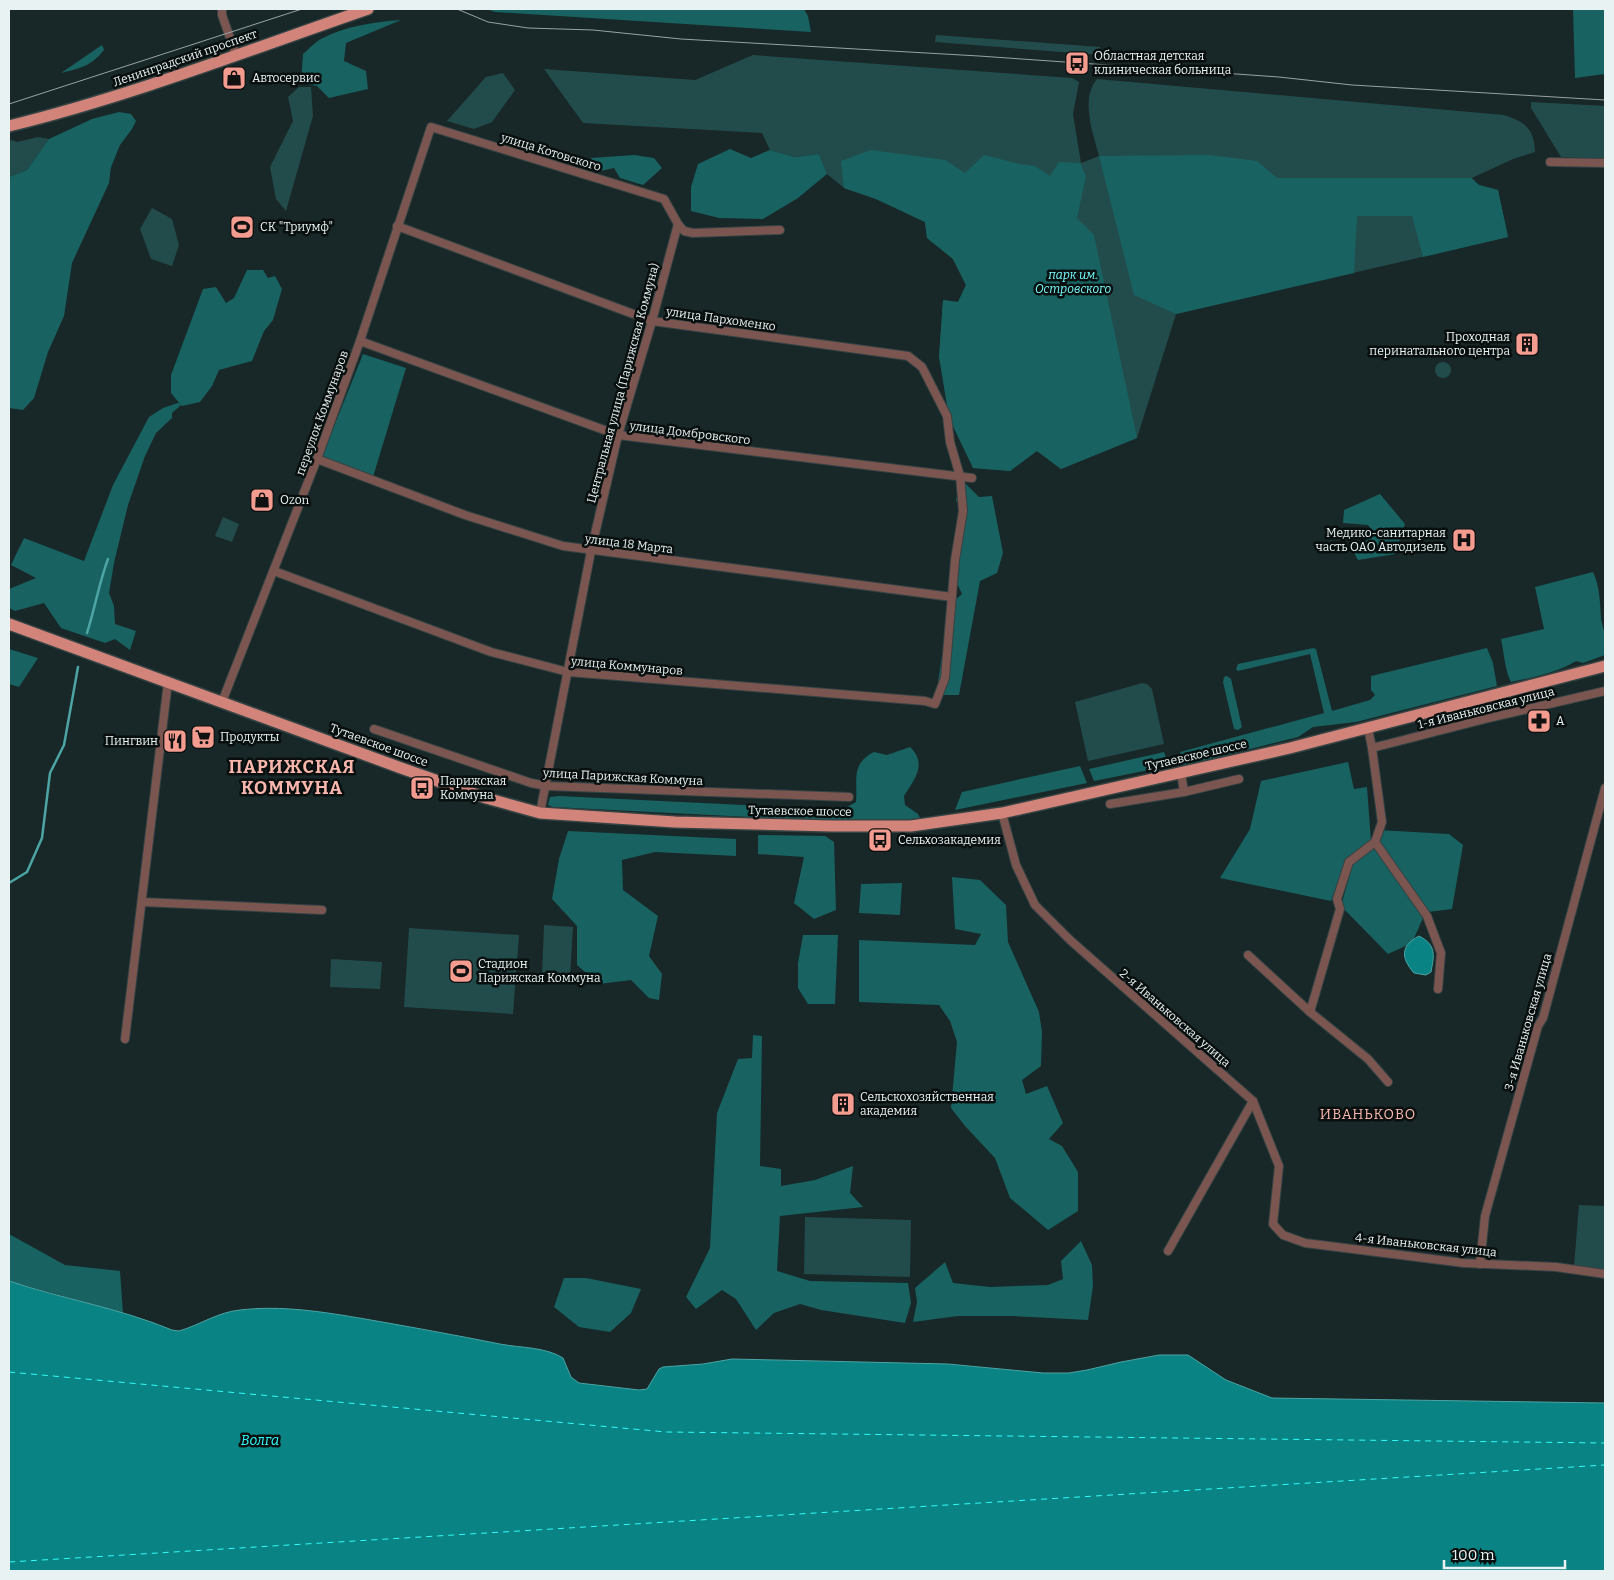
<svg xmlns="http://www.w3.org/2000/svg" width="1614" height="1580" viewBox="0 0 1614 1580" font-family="Bitter,serif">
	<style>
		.green { fill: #224c4b }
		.forest { fill: #186262 }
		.water { fill: #098383; stroke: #4ca4a4 }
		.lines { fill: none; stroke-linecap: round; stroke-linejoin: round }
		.stream { stroke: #4ca4a4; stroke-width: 2.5 }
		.ferry { stroke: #33fcfb; stroke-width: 1; stroke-dasharray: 6 5; stroke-linecap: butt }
		.minor-casing { stroke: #354343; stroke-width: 10 }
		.primary-casing { stroke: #354343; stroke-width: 14 }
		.minor { stroke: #7b5550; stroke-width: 8 }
		.primary { stroke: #d2847a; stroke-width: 11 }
		.tram { stroke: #98a4a4; stroke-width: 1 }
		.labels { text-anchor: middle; stroke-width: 5; stroke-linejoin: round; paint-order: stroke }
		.poi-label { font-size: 12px; fill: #e9f2f2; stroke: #080f0e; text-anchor: start }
		.street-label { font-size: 12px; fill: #e9f2f2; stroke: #080f0e }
		.park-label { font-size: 12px; font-style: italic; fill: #78fdfc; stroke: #080f0e }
		.neighbourhood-label { font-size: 14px; letter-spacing: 1px; fill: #f9b6ac; stroke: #080f0e }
		.water-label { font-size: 14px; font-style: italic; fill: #33fcfb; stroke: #080f0e }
		.district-label { font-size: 18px; font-weight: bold; letter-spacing: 1px; fill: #f9b6ac; stroke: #080f0e }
	</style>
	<rect width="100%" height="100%" fill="#182727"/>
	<!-- green -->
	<g class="green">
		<path d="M936,35L1100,47V55L935,42Z"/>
		<path d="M753,55L1072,78L1079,82L1073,114L1081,163L1099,156C1093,133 1080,99 1097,79L1504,115C1525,122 1534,128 1535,152L1513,159L1472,178L1479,185L1498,190L1508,237L1176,314L1137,438L1061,469L1037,451L1010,471L973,468L939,357L943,300L958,302L966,285L953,259L927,238L925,222L876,199L844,188L827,174L819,154L795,157L770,150L762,133L583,123L544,69L695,80Z"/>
		<path d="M503,73L515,90L492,122L474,129L447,121L486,77Z"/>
		<path d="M299,87H311L313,116L286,211L276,199L270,167L293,121L288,97Z"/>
		<path d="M1531,102L1605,106V159L1561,157L1531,108Z"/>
		<path d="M38,137L49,139L27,170L9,177V141L12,140L17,142Z"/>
		<path d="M152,208L172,219L179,245L172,266L151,259L140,229Z"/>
		<circle cx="1443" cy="370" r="8"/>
		<path d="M223,517L239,524L232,542L215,536Z"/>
		<path d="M1142,683L1147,684L1152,689L1164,744L1088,761L1075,702Z"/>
		<path d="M544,925L573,927L570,977L542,976Z"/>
		<path d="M409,928L519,935L513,1014L404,1007Z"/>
		<path d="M331,959L382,962L380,989L330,987Z"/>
		<path d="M1579,1205L1605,1206V1274L1574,1266Z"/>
		<path d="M805,1217L911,1220L910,1277L804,1274Z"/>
	</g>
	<!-- forest -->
	<g class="forest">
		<path d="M487,9H804L808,16L811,32L495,12Z"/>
		<path d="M1573,9H1605V74L1575,78Z"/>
		<path d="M401,20L346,43L344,61L366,71L368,89L329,98L317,86L301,83L303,54C309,49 315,42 321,39C345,26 374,22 401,20Z"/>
		<path d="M102,45L104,50C91,66 81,68 61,73Z"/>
		<path d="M119,112L131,114L136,121L132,129L120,145L111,167L109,183L72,263L64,316L48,352L34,398L23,410L9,408V177L27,170L49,139L92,119Z"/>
		<path d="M730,149L751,158L770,150L795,157L819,154L827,174L798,198L763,219L719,218L691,211V187L698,164Z"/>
		<path d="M871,150L945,160L965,173L984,155L1020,164L1035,166L1050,176L1059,162L1080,163L1086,176L1077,218L1094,235L1137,438L1061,469L1037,451L1010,471L973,468L949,418L939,357L943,300L958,302L966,285L953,259L927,238L925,222L876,199L844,188L841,161Z"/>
		<path d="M634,155L654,158L662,168L643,185L620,178L614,168L596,172L591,158Z"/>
		<path d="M1210,155L1257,161L1277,178H1471L1479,185L1498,190L1508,237L1423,257L1412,216H1357L1354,273L1176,314L1134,295L1099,156Z"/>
		<path d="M247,270H263L268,278L275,276L282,289L273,320L264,331L252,361L219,370L212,386L200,402L182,406L181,405L172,413V418L156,433L145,456L128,505L114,563L109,593L114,606L115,624L136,631L130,650L115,639L105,643L61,628L44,603L15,611L9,608V589L36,578L11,565L24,538L84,561L113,485L149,417L163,408L178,403L180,404L171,393V375L203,289L216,287L226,303L234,298Z"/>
		<path d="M363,354L406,368L373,477L321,459Z"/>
		<path d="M965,483L979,497L992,496L1003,553L997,573L980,581L959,695H936L950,604L962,594L955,579L963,512L956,500L959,488Z"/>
		<path d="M1380,494L1405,524L1395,554L1358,560L1353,551L1375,534L1368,525L1343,523L1344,510Z"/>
		<path d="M1593,572C1600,586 1600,604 1601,619C1602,625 1604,630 1605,635C1606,641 1605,649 1605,655L1583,663L1576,661C1556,673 1534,677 1511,682C1505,671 1504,653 1501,639L1544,629L1535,587Z"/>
		<path d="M1313,648L1316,649L1332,711L1370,700L1375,695L1371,690V676L1487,648L1493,663L1497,686L1356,722L1313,727L1298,737L1182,766L1180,752L1324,713L1310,654L1238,671L1236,669L1238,664Z"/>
		<path d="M9,649L38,658L19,687L9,684Z"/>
		<path d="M1227,676L1231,679L1242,727L1238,730L1234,729L1223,682L1224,677Z"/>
		<path d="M910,747C928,764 914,780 904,796L905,805L918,814L920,818L910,821L845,822L553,807L548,805L550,797L559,796L828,809L847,807L856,802C858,781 850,764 874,752L887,755Z"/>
		<path d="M1164,752L1169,766L1094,781L1089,769Z"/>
		<path d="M1348,762L1354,789L1367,787L1371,841L1346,859L1331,901L1220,878L1250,829L1261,781Z"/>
		<path d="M1080,766L1087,783L955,810L962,792Z"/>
		<path d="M1378,830L1449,834L1463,845L1452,909L1428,912L1379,842Z"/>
		<path d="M568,831L736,839V856L655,852L622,860L623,890L658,916L649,956L662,974L659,1000L649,998L631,980L599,984L577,965V926L552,899L559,859Z"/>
		<path d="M758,835L825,836L834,842L836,910L814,919L794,903L804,857L758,854Z"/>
		<path d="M1374,847L1423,918L1412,943L1388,954L1341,906L1353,863Z"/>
		<path d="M952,877L980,880L1006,905L1008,942L1039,1012L1042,1032L1041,1066L1022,1080L1026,1094L1047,1086L1063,1123L1049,1139L1062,1146L1078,1172V1211L1048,1230L1010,1198L995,1158L965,1126L951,1108L957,1042L950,1021L939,1005L859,1002V940L975,945L981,934L955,929Z"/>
		<path d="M902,883L900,915L859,913L861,884Z"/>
		<path d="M803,935H838L835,1004H808L798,988V963Z"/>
		<path d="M753,1035L762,1036L760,1166L781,1169V1186L815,1180L853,1166L850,1193L863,1207L780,1216L777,1271L810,1281L908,1283L911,1303L905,1323L821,1310L800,1304L774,1313L756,1330L736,1299L722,1290L696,1309L686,1297L710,1248L717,1113L738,1059L752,1058Z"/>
		<path d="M9,1234L65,1265L120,1271L123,1313L9,1281Z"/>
		<path d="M1081,1241L1092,1265L1093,1286L1088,1320L1012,1316H958L913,1322L917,1302L915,1288L945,1262L953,1283L990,1287L1048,1285L1063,1279L1061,1261Z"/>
		<path d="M564,1278H586L641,1289L631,1313L610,1332L579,1327L554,1307Z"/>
	</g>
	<!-- water -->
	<g class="water">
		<path d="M1419,936C1437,945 1434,956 1431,972L1426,975L1414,973C1401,958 1400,946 1419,936Z"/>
		<path d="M9,1281C63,1299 119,1308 172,1330L179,1331C200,1325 218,1312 240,1310C282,1305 324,1312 365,1319C411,1327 455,1335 500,1344C521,1348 546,1347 563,1358L571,1377L579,1383L639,1390L647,1389L659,1369L663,1367L703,1364L732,1359L948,1364L1043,1373H1069L1087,1370L1121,1362L1159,1355H1188L1226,1380L1272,1398L1605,1403V1571H9Z"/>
	</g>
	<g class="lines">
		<!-- stream -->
		<g class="stream">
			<path d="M87,633C95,608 99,583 108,559"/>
			<path d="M9,883L27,872L42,838L50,773L64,745L78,667"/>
		</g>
		<!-- ferry -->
		<g class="ferry">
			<path d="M9,1372L666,1432L1605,1443"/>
			<path d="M9,1562L1605,1465"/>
		</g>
		<!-- minor casing -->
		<g class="minor-casing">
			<g id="minor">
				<path d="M222,9V15L236,55"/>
				<path d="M1550,162L1605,163"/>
				<path d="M678,224L684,231L693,233L780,230"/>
				<path d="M360,341L618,435L972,478"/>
				<path d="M317,459L465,515L563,546L952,597"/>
				<path d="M274,571L491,652L568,672L925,701L935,704L945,678L955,560L963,511L960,476L950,442L947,416L922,367L908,356L652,321L397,226"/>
				<path d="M222,702L317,459L360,341L431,127L664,199L678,224L652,321L618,435L591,551L540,813"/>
				<path d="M1368,728L1372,748L1382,822L1375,842L1427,916L1441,953L1438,989"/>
				<path d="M374,729L531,783L547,786L849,797"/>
				<path d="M1372,748L1485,719L1605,691"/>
				<path d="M1181,773L1184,792"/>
				<path d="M1110,804L1184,792L1239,779"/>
				<path d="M1002,813L1016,865L1035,905L1070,940L1253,1101L1279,1166L1273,1224L1283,1235L1305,1243L1464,1263L1556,1267L1605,1274"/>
				<path d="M142,902L322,910"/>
				<path d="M1248,955L1310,1012L1368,1059L1388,1082"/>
				<path d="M1310,1012L1340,909L1337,899L1349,862L1375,842"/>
				<path d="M125,1039L168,682"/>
				<path d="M1168,1251L1253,1101"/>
				<path d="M1480,1264L1485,1216L1538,1026L1543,1018L1605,788"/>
			</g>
		</g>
		<!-- primary casing -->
		<g class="primary-casing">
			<g id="primary">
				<path d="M9,126C131,96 249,50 368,9"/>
				<path d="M9,624L401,768L486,798L540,813L675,822L832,826H911L1002,813L1290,748L1605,666"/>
			</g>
		</g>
		<!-- minor -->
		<use href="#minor" class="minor"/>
		<!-- primary -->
		<use href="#primary" class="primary"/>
		<!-- tram -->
		<g class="tram">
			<path d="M457,9L488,22L528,28L593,30L681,39L979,56L1279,77L1352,85L1605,100"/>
			<path d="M9,104L302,9"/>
		</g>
	</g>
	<!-- icons -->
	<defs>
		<g id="bus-square" transform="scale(1.25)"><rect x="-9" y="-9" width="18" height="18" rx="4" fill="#f59c91" stroke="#080f0e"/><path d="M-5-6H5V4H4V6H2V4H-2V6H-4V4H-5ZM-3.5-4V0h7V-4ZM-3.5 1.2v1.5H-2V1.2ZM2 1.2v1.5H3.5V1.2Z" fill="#111"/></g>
		<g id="shop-square" transform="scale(1.25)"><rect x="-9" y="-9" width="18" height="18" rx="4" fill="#f59c91" stroke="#080f0e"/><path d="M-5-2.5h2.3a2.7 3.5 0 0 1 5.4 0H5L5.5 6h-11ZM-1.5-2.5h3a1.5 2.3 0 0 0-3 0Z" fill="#111"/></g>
		<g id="stadium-square" transform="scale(1.25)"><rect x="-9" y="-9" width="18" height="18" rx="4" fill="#f59c91" stroke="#080f0e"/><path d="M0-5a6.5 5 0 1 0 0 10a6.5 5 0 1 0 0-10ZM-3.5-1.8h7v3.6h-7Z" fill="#111"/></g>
		<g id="building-square" transform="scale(1.25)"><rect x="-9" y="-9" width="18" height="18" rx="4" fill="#f59c91" stroke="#080f0e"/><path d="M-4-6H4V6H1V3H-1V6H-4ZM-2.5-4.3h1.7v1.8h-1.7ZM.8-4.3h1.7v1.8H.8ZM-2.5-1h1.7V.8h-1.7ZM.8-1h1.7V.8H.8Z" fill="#111"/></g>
		<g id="hospital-square" transform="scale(1.25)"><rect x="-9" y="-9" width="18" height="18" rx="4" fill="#f59c91" stroke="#080f0e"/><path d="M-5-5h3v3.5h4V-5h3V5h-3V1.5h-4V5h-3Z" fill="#111"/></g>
		<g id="pharmacy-square" transform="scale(1.25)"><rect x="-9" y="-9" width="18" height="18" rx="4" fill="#f59c91" stroke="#080f0e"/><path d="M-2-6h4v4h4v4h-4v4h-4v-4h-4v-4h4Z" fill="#111"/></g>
		<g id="supermarket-square" transform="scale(1.25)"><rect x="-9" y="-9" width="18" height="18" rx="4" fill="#f59c91" stroke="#080f0e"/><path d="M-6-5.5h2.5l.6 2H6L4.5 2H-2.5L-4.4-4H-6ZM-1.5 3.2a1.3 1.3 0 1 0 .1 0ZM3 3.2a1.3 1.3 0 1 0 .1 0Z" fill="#111"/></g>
		<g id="restaurant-square" transform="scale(1.25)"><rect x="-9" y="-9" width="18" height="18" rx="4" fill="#f59c91" stroke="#080f0e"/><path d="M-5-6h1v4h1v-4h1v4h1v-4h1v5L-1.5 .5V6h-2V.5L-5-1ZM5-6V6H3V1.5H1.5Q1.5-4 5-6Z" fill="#111"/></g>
	</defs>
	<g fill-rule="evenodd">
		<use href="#bus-square" x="1077" y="63"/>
		<use href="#shop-square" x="234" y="78"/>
		<use href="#stadium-square" x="242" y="227"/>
		<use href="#building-square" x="1527" y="344"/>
		<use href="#shop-square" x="262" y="500"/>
		<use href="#hospital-square" x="1464" y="540"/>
		<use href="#pharmacy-square" x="1539" y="721"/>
		<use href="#supermarket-square" x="203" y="737"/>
		<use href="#restaurant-square" x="175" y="741"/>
		<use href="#bus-square" x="422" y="788"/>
		<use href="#bus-square" x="880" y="840"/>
		<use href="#stadium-square" x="461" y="971"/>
		<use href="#building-square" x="843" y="1104"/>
	</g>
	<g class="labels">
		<!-- poi labels -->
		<g class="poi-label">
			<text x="1094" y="60">Областная детская<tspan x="1094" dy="14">клиническая больница</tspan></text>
			<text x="252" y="82">Автосервис</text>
			<text x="260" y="231">СК "Триумф"</text>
			<text x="1510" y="341" text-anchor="end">Проходная<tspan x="1510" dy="14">перинатального центра</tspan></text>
			<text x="280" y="504">Ozon</text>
			<text x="1446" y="537" text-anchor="end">Медико-санитарная<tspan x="1446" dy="14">часть ОАО Автодизель</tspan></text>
			<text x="1556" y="725">А</text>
			<text x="220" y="741">Продукты</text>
			<text x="158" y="745" text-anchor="end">Пингвин</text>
			<text x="440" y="785">Парижская<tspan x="440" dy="14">Коммуна</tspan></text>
			<text x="898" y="844">Сельхозакадемия</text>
			<text x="478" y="968">Стадион<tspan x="478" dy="14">Парижская Коммуна</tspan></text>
			<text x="860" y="1101">Сельскохозяйственная<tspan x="860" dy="14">академия</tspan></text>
		</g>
		<!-- street labels -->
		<g class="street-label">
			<text transform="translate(185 58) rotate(-19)" y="4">Ленинградский проспект</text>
			<text transform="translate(551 152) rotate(17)" y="4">улица Котовского</text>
			<text transform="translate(721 319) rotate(8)" y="4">улица Пархоменко</text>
			<text transform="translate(623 383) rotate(-75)" y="4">Центральная улица (Парижская Коммуна)</text>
			<text transform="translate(322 413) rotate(-70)" y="4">переулок Коммунаров</text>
			<text transform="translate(690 433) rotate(7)" y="4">улица Домбровского</text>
			<text transform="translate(629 544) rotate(7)" y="4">улица 18 Марта</text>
			<text transform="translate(627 666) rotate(5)" y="4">улица Коммунаров</text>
			<text transform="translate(1486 708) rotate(-14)" y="4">1-я Иваньковская улица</text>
			<text transform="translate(379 745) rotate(20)" y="4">Тутаевское шоссе</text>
			<text transform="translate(1196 755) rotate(-13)" y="4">Тутаевское шоссе</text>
			<text transform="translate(623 777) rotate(3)" y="4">улица Парижская Коммуна</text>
			<text transform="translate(800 811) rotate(1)" y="4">Тутаевское шоссе</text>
			<text transform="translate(1175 1018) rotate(41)" y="4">2-я Иваньковская улица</text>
			<text transform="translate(1528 1022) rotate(-74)" y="4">3-я Иваньковская улица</text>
			<text transform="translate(1426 1245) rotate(6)" y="4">4-я Иваньковская улица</text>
		</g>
		<!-- park labels -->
		<g class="park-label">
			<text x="1073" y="279">парк им.<tspan x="1073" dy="14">Островского</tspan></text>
		</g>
		<!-- neighbourhood labels -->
		<g class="neighbourhood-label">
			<text x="1368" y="1119">ИВАНЬКОВО</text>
		</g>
		<!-- water labels -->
		<g class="water-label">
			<text x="260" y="1445">Волга</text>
		</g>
		<!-- district labels -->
		<g class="district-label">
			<text x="292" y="773">ПАРИЖСКАЯ<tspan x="292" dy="21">КОММУНА</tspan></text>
		</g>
	</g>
	<!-- border -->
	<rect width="1614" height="1580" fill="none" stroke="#e9f2f2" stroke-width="20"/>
	<!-- scale -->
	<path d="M1444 1560v8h121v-8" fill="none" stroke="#e9f2f2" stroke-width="2.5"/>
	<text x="1452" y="1560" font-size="15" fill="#e9f2f2" stroke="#080f0e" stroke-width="4" paint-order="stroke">100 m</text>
</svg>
